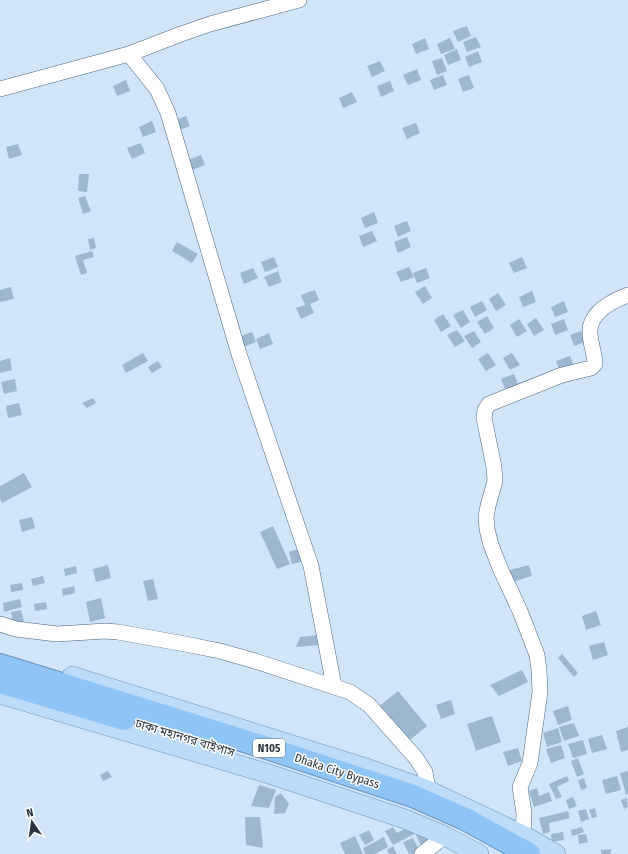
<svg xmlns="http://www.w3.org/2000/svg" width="628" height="854" viewBox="0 0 628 854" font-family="'Fira Sans Condensed','Noto Sans Bengali',sans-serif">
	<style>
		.building { fill: #9db7d1 }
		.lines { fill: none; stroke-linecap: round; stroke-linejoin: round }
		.minor-casing { stroke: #4b6379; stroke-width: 16 }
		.major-casing { stroke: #6c92b7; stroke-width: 20 }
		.highway-casing { stroke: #6c92b7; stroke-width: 24 }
		.minor { stroke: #fff; stroke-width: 15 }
		.major { stroke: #bcdcfa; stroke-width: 19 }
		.highway { stroke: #8fc4f7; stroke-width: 22 }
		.labels { text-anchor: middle; stroke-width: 3; stroke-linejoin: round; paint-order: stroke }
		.shield { fill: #fff; stroke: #6b7279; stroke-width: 1 }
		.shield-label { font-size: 11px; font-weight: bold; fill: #2b3540 }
		.street-label { font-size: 12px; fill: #2b3540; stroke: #fff }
	</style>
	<rect width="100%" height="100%" fill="#d0e5fa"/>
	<!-- building -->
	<g class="building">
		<path d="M467,26L471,36L458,42L453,31Z"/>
		<path d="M476,37L481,47L467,52L463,42Z"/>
		<path d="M425,38L429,49L416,54L412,44Z"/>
		<path d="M450,38L455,49L441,54L437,44Z"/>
		<path d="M457,49L461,60L448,65L444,55Z"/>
		<path d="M478,51L482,62L469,67L465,57Z"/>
		<path d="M442,58L447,71L437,75L432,61Z"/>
		<path d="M380,61L385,71L372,77L367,66Z"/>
		<path d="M417,69L421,80L408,85L403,75Z"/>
		<path d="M443,75L447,85L434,90L430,80Z"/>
		<path d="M469,75L474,88L463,92L458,79Z"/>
		<path d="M126,80L130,91L117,96L113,86Z"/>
		<path d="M390,81L394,91L381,97L377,86Z"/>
		<path d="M352,92L357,102L343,108L339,98Z"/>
		<path d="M186,116L190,126L177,131L173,121Z"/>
		<path d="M152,121L156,132L143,137L139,127Z"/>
		<path d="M416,123L420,133L407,139L402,128Z"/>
		<path d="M141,143L145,153L132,159L127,148Z"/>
		<path d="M18,144L22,155L9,159L6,147Z"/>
		<path d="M201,155L205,165L192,170L188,160Z"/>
		<path d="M79,174H89L87,192L78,191Z"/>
		<path d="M85,196L91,211L83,214L78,198Z"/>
		<path d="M374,212L378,223L365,228L361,218Z"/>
		<path d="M407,221L411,231L398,237L394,226Z"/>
		<path d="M372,231L377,241L363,247L359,236Z"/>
		<path d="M407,237L411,247L398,253L394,242Z"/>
		<path d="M94,238L96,248L90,250L88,239Z"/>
		<path d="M177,242L198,254L192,263L172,251Z"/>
		<path d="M92,251L94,257L83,260L87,273L81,275L75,256Z"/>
		<path d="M274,257L278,267L265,272L261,262Z"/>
		<path d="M522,257L527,268L514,273L509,263Z"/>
		<path d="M409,267L414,277L401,282L396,272Z"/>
		<path d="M253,268L258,278L244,284L240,273Z"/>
		<path d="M426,268L430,278L417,283L413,273Z"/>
		<path d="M278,271L282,282L269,287L264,277Z"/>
		<path d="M425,286L432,298L423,304L415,292Z"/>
		<path d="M11,287L14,299L0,302V290Z"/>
		<path d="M315,290L319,300L310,304L314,313L301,319L296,308L305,305L301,295Z"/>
		<path d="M532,291L536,302L523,307L519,297Z"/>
		<path d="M498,293L506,305L496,311L489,299Z"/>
		<path d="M482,301L487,310L475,317L470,307Z"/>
		<path d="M564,301L568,312L555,317L551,307Z"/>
		<path d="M463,310L470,322L461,328L453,315Z"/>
		<path d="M443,314L451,326L441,332L434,320Z"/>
		<path d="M487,316L494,328L485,334L477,322Z"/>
		<path d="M536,318L544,330L534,336L527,324Z"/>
		<path d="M519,319L527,331L517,337L510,325Z"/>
		<path d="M564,319L568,330L555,335L551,324Z"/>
		<path d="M457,330L465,341L455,347L447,335Z"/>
		<path d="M584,330L588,341L574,346L570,335Z"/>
		<path d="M474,331L481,342L472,348L464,336Z"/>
		<path d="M252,332L256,342L243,347L238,337Z"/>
		<path d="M269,333L273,344L260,349L256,339Z"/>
		<path d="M143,353L148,361L126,373L122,365Z"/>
		<path d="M488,353L496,365L486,371L478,359Z"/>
		<path d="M512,353L520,365L510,370L503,358Z"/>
		<path d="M570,356L574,366L560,371L556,361Z"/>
		<path d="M10,358L12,370L0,373V361Z"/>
		<path d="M158,361L162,367L152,373L148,367Z"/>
		<path d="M514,374L518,384L505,389L501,379Z"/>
		<path d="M15,379L17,391L4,394L1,382Z"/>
		<path d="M93,398L96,403L87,408L82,403Z"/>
		<path d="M19,403L22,415L8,418L6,406Z"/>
		<path d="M24,473L32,487L2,503L0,499V486Z"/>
		<path d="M32,517L35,528L22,532L19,520Z"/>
		<path d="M273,526L290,564L277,569L260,532Z"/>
		<path d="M301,548L305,561L292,564L289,552Z"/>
		<path d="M108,565L111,578L96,582L93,569Z"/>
		<path d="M529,565L532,576L509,583L506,571Z"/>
		<path d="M76,566L77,573L65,576L64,569Z"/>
		<path d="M43,576L45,583L33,586L31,579Z"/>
		<path d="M153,579L158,599L148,601L143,581Z"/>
		<path d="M22,583L23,590L11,592L10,585Z"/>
		<path d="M74,586L75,593L63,596L62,589Z"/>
		<path d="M101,598L105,618L90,622L86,602Z"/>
		<path d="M20,599L22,607L4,612L3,603Z"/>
		<path d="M46,602L47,609L35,611L34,604Z"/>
		<path d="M21,610L24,622L13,624L11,612Z"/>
		<path d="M596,611L601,625L586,630L582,616Z"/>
		<path d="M320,635L321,645L296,647L300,637Z"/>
		<path d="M604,642L608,655L593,660L589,646Z"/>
		<path d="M562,654L578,673L574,677L558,658Z"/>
		<path d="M522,670L528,682L499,696L490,685Z"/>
		<path d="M398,691L427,726L406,743L377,708Z"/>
		<path d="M451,700L455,714L441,719L436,705Z"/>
		<path d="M568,706L572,720L558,725L553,711Z"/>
		<path d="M492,716L501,742L476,751L467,724Z"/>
		<path d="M574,723L579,736L564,741L559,727Z"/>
		<path d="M628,727V750L621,752L616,731Z"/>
		<path d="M558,728L562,742L547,747L543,733Z"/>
		<path d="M602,735L607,749L592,753L588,739Z"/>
		<path d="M583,740L587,754L573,758L568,744Z"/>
		<path d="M561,745L565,758L551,763L546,749Z"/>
		<path d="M518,748L522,761L508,766L503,752Z"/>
		<path d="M578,758L584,774L577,777L571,761Z"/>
		<path d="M108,771L112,777L103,781L100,775Z"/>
		<path d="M628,771V794L626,795L620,773Z"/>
		<path d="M567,776L569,781L557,787L562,797L556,799L549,784Z"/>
		<path d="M617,776L621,790L606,794L602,780Z"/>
		<path d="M584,778L587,788L581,790L578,780Z"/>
		<path d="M259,785L276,790L269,808L251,806Z"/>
		<path d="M537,788L539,796L549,792L552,801L534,807L529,791Z"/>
		<path d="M281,793L289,804L285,813L274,814L275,797Z"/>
		<path d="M573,797L577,806L569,809L566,800Z"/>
		<path d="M627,798L628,807L624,809L621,800Z"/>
		<path d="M595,808L597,817L592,818L589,810Z"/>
		<path d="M586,809L589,819L581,822L578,811Z"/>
		<path d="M568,811L570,818L549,823L550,832L543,834L539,818Z"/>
		<path d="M245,817H260L263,848L246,845Z"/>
		<path d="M412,825L416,833L393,845L385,831L393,827L397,833Z"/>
		<path d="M582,827L584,832L572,836L571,830Z"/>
		<path d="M369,830L374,840L365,845L359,835Z"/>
		<path d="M426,830L433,842L423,850L416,835Z"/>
		<path d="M563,832L564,840L552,842L551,834Z"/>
		<path d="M586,834L588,842L579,844L578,835Z"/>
		<path d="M355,836L363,854H345L340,843Z"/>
		<path d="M384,837L388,847L375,854H365L363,848Z"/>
		<path d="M413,838L420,852L417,854H409L403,842Z"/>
		<path d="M393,846L397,854H389L387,850Z"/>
		<path d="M611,849V854H601V850Z"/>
	</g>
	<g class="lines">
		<!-- minor casing -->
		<g class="minor-casing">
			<g id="minor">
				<path d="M129,54L157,89L168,113L239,354L311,566L334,686"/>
				<path d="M0,89L129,54L181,34L210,24L299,0"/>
				<path d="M0,624L16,629L57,634L106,631L118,632L185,644L220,651L255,661L350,692L369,705L416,758L425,772L428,790"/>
				<path d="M523,835L524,813L520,787L530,763L540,692L539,670L537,655L520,611L500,568L491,545L487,529L486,517L488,506L495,481L494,467L484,418L485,410L489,404L562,375L591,368L595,364C595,354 590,343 590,333C589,313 612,301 628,295"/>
				<path d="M422,854L445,836"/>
			</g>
		</g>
		<!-- major casing -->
		<g class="major-casing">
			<g id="major">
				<path d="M72,676L363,767L428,790L523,835L556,854"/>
				<path d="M0,694L266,773L405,819L445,836L479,854"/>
			</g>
		</g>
		<!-- highway casing -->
		<g class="highway-casing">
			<g id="highway">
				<path d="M0,665L267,748L413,796L465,819L529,854"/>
				<path d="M0,682L124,719"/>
			</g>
		</g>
		<!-- minor -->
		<use href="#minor" class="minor"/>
		<!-- major -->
		<use href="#major" class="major"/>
		<!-- highway -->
		<use href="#highway" class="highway"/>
	</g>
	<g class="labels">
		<!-- shield labels -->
		<rect class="shield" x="253" y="739" width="32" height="18" rx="3"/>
		<g class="shield-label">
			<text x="269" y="752">N105</text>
		</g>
		<!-- street labels -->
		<g class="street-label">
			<text transform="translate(185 738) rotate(17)" y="4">ঢাকা মহানগর বাইপাস</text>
			<text transform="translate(337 771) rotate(18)" y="4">Dhaka City Bypass</text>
		</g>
	</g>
	<!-- north arrow -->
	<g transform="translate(32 822) rotate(347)" stroke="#ffffff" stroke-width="3" paint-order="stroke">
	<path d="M0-3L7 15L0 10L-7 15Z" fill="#2b3540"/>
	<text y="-6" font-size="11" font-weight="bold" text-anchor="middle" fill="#2b3540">N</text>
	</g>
</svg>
